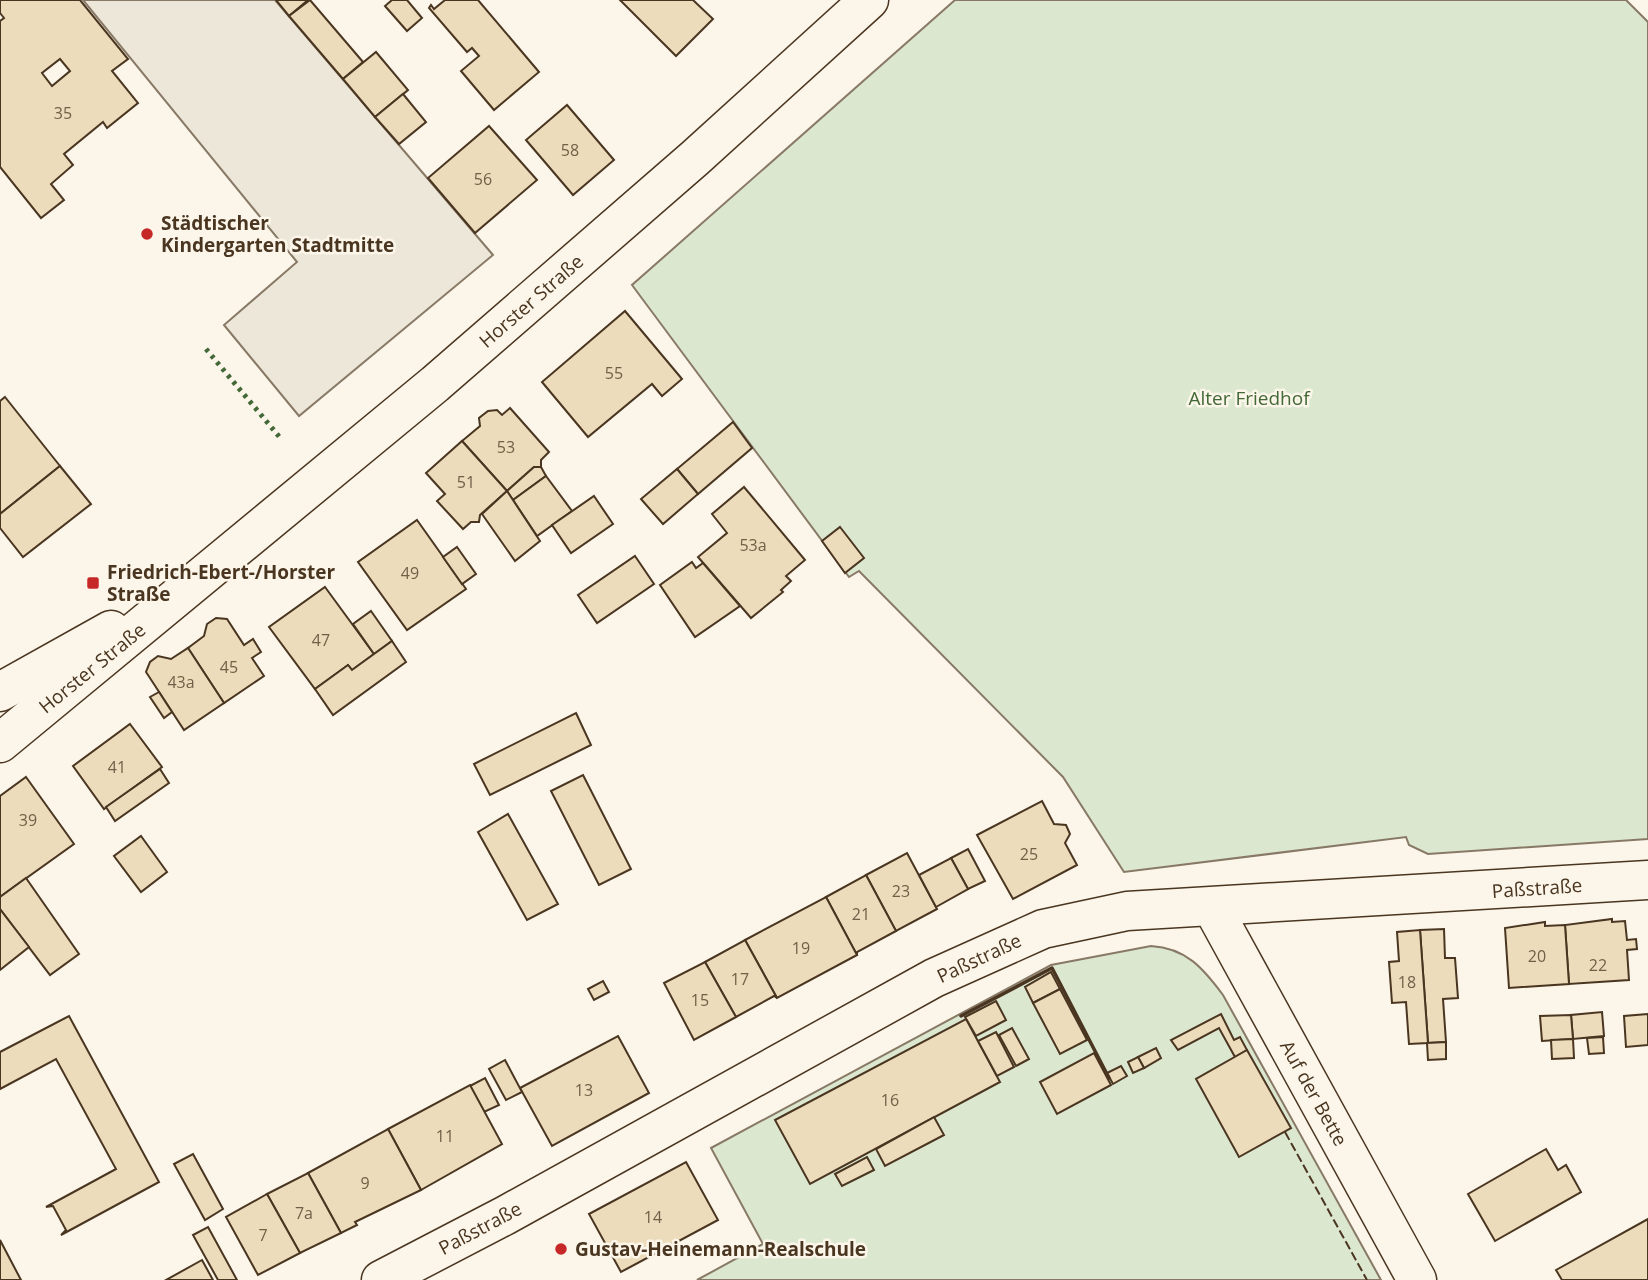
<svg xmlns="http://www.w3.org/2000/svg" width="1648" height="1280" viewBox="0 0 1648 1280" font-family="'Open Sans',sans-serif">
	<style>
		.green { fill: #dce7d0; stroke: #887966; stroke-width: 2 }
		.parking { fill: #ede7d9; stroke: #887966; stroke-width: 2 }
		.building { fill: #ecdcbc; stroke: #4a3520; stroke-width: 2; fill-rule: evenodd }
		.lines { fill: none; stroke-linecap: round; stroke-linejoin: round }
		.minor-casing { stroke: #4a3520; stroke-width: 41 }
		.major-casing { stroke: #4a3520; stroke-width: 41 }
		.minor { stroke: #fbf6e9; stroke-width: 38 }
		.major { stroke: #fbf6e9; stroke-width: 38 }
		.hedge { stroke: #436837; stroke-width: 5; stroke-dasharray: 3.5 5; stroke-linecap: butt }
		.fence { stroke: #4a3520; stroke-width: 2; stroke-dasharray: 9 3.5; stroke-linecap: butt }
		.wall { stroke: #4a3520; stroke-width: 3.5 }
		.poi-dot { fill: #c62828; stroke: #fbf6e9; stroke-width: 2.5 }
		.labels { text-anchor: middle; stroke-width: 5; stroke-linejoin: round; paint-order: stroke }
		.number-label { font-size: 16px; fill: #725f47 }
		.poi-label { font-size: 19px; font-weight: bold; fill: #4a3520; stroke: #fbf6e9; text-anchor: start }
		.street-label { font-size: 19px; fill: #4a3520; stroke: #fbf6e9 }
		.park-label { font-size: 19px; fill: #436837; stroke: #fbf6e9 }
	</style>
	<rect width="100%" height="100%" fill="#fbf6e9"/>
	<!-- green -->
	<g class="green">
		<path d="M955,0H1626L1648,22V839L1428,854L1409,845L1406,837L1124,872L1063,777L859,571L849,577L632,285Z"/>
		<path d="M1151,946C1186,948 1203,968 1223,995L1381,1280H697L763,1244L711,1148L1051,965Z"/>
	</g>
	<!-- parking -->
	<path class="parking" d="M83,0H275L493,255L299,416L224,325L297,262Z"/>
	<!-- building -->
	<g class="building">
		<path d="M0,0H80L128,59L112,71L138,103L107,128L103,122L64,154L73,165L51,184L64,200L41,218L0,167V21L4,18L0,13ZM60,59L70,71L52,86L42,73Z"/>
		<path d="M276,0H308L289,16Z"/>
		<path d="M310,0L363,62L343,79L289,16Z"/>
		<path d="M392,0H407L422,18L407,31L385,6Z"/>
		<path d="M445,0H478L539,72L494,110L461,71L479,56L472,48L467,52L429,8L431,5L434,9Z"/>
		<path d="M620,0H693L713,19L676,56Z"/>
		<path d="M376,52L408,90L375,117L343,79Z"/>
		<path d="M403,94L426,122L399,144L375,117Z"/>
		<path d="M567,105L614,160L573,195L526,140Z"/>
		<path d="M489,126L537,180L475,233L428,178Z"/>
		<path d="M625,311L682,379L662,396L652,384L588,437L542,382Z"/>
		<path d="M5,397L60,466L0,514V401Z"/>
		<path d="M510,408L549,452L541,460V467H534L507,491L462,441L480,426L479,418L488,411L497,410L502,415Z"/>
		<path d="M733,422L752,448L698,494L677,469Z"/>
		<path d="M462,441L507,491L480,515L479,522H471L463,529L437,501L445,494L426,473Z"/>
		<path d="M60,466L91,504L23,557L0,528V514Z"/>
		<path d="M534,467H541L546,476L513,500L507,491Z"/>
		<path d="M677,469L698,494L663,524L641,499Z"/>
		<path d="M546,476L572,511L537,536L513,500Z"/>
		<path d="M744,487L805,560L786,576L791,581L781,590L783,592L751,618L698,557L727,533L712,514Z"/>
		<path d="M507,491L540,541L515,561L482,514Z"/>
		<path d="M594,496L613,524L571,553L552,525Z"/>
		<path d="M417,520L466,589L407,630L358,562Z"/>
		<path d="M840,527L864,558L845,573L822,541Z"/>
		<path d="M457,547L476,574L462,584L443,557Z"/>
		<path d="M635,556L654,584L597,623L578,595Z"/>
		<path d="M692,562L696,568L703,563L740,606L695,637L660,585Z"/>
		<path d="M325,587L374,654L352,670L348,665L315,689L269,627Z"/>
		<path d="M371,611L392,641L374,654L353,624Z"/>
		<path d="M216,618L227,619L244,645L253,639L261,652L252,658L264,676L224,703L188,648L204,636L207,624Z"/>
		<path d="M392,641L406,662L333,715L315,689L348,665L352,670Z"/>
		<path d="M188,648L224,703L184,730L146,672L150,662L158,656L171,659Z"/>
		<path d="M159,692L172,712L164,718L150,697Z"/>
		<path d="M576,713L591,745L490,795L474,764Z"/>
		<path d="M130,724L162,767L104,809L73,766Z"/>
		<path d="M160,769L169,783L115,821L106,807Z"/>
		<path d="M583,775L631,869L599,885L551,791Z"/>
		<path d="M26,777L74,844L0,897V796Z"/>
		<path d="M1042,801L1054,824L1066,825L1070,834L1065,843L1077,865L1013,899L977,835Z"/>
		<path d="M508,814L558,904L527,920L478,832Z"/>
		<path d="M141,836L167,872L141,892L114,856Z"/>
		<path d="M968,849L985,881L968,889L951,858Z"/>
		<path d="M907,853L937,909L896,931L866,875Z"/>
		<path d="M951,858L968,889L936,907L919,875Z"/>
		<path d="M866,875L896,931L857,952V955L826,897Z"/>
		<path d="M26,878L79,954L50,975L0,909V897Z"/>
		<path d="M826,897L857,955L777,998L745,940Z"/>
		<path d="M0,909L29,947L0,970Z"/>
		<path d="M1612,919V922L1625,921L1627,940L1636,939L1637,949L1627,950L1629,980L1569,984L1565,925Z"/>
		<path d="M1545,922V926L1565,925L1569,984L1509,988L1505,928Z"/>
		<path d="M1444,929L1445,958H1455L1458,998L1443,999L1446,1042L1428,1043L1420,930Z"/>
		<path d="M1420,930L1428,1043L1409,1044L1406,1002L1392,1003L1389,962L1399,961L1397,932Z"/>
		<path d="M745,940L777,998L774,996L736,1017L705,962Z"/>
		<path d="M705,962L736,1017L694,1040L664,983Z"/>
		<path d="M1051,972L1060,989L1033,1003L1025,987Z"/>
		<path d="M603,981L609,992L594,1000L588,989Z"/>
		<path d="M1060,989L1087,1040L1060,1054L1033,1003Z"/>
		<path d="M996,1001L1006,1020L976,1036L965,1017Z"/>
		<path d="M1602,1012L1604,1036L1573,1039L1571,1015Z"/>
		<path d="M1221,1014L1234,1040L1240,1037L1247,1050L1235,1057L1219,1028L1178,1050L1171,1040Z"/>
		<path d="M1648,1014V1045L1626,1047L1624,1016Z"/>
		<path d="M1571,1015L1573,1039L1542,1041L1540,1016Z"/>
		<path d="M69,1016L159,1182L61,1235L66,1230L53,1206L46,1207L116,1169L56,1059L0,1089V1052Z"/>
		<path d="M966,1019L1000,1082L810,1184L775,1120Z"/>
		<path d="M1012,1028L1029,1059L1016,1066L999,1035Z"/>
		<path d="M996,1032L1014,1067L997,1076L978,1041Z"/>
		<path d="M618,1036L649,1093L552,1146L520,1088Z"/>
		<path d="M1603,1037L1604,1053L1589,1054L1587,1038Z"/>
		<path d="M1573,1039L1574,1058L1552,1059L1551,1040Z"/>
		<path d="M1446,1042V1059L1428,1060L1427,1043Z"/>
		<path d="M1156,1048L1161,1058L1144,1068L1138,1057Z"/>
		<path d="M1247,1050L1291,1128L1239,1157L1196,1079Z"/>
		<path d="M1094,1053L1111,1085L1057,1114L1040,1082Z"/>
		<path d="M1138,1057L1144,1068L1133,1073L1128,1062Z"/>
		<path d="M505,1060L522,1092L506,1100L489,1069Z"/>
		<path d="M1121,1066L1127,1076L1113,1084L1107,1073Z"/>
		<path d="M485,1078L499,1105L484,1112L470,1086Z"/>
		<path d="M470,1085L502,1144L421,1190L388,1129Z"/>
		<path d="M934,1117L944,1135L885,1166L876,1149Z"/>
		<path d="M388,1129L421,1190L355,1222L357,1225L341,1233L308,1173Z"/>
		<path d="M1546,1149L1558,1170L1566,1165L1581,1192L1495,1241L1468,1194Z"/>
		<path d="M193,1154L223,1209L205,1220L174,1164Z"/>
		<path d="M867,1157L874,1170L842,1186L835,1174Z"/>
		<path d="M686,1162L718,1220L621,1272L589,1214Z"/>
		<path d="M308,1173L341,1233L300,1253L267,1194Z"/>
		<path d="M267,1194L300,1253L258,1275L226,1217Z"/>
		<path d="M1648,1219V1280H1562L1556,1270Z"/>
		<path d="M208,1227L237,1280H218L193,1235Z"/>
		<path d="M0,1240L21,1280H0Z"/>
		<path d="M202,1260L213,1280H166Z"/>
	</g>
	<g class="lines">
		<!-- minor casing -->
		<g class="minor-casing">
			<g id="minor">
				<path d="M1212,907L1417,1280"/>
				<path d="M381,1280L506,1215L934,978L1043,929L1127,911L1648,880"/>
			</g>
		</g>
		<!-- major casing -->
		<g class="major-casing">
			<g id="major">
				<path d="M0,692L111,630"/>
				<path d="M0,743L435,384L695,158L869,0"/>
			</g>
		</g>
		<!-- minor -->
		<use href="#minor" class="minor"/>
		<!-- major -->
		<use href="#major" class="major"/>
		<!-- hedge -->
		<path class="hedge" d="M206,349L282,440"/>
		<!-- fence -->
		<path class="fence" d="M1285,1132L1367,1280"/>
		<!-- wall -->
		<path class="wall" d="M961,1016L1052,968L1109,1078"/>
	</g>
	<!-- markers -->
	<g class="poi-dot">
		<circle cx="147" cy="234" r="7"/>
		<rect x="86" y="576" width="14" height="14" rx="3.5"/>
		<circle cx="561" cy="1249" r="7"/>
	</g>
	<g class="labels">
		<!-- number labels -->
		<g class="number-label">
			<text x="63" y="119">35</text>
			<text x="570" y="156">58</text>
			<text x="483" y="185">56</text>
			<text x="614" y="379">55</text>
			<text x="506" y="453">53</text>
			<text x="466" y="488">51</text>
			<text x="753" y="551">53a</text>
			<text x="410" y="579">49</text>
			<text x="321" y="646">47</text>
			<text x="229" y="673">45</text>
			<text x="181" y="688">43a</text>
			<text x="117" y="773">41</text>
			<text x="28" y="826">39</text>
			<text x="1029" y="860">25</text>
			<text x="901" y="897">23</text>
			<text x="861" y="920">21</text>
			<text x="801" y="954">19</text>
			<text x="1537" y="962">20</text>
			<text x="1598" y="971">22</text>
			<text x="740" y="985">17</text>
			<text x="1407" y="988">18</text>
			<text x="700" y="1006">15</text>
			<text x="584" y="1096">13</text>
			<text x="890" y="1106">16</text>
			<text x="445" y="1142">11</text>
			<text x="365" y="1189">9</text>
			<text x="304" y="1219">7a</text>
			<text x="653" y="1223">14</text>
			<text x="263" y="1241">7</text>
		</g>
		<!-- poi labels -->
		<g class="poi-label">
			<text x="161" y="230">Städtischer<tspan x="161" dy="22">Kindergarten Stadtmitte</tspan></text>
			<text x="107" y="579">Friedrich-Ebert-/Horster<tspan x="107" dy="22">Straße</tspan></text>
			<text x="575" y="1256">Gustav-Heinemann-Realschule</text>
		</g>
		<!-- street labels -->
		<g class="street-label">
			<text transform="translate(531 301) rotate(-41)" y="7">Horster Straße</text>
			<text transform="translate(92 668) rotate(-39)" y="7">Horster Straße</text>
			<text transform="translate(1537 888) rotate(-4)" y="7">Paßstraße</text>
			<text transform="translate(979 958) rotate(-25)" y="7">Paßstraße</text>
			<text transform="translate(1314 1093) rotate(61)" y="7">Auf der Bette</text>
			<text transform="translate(480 1228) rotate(-28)" y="7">Paßstraße</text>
		</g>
		<!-- park labels -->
		<g class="park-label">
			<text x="1249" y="405">Alter Friedhof</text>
		</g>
	</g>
</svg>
